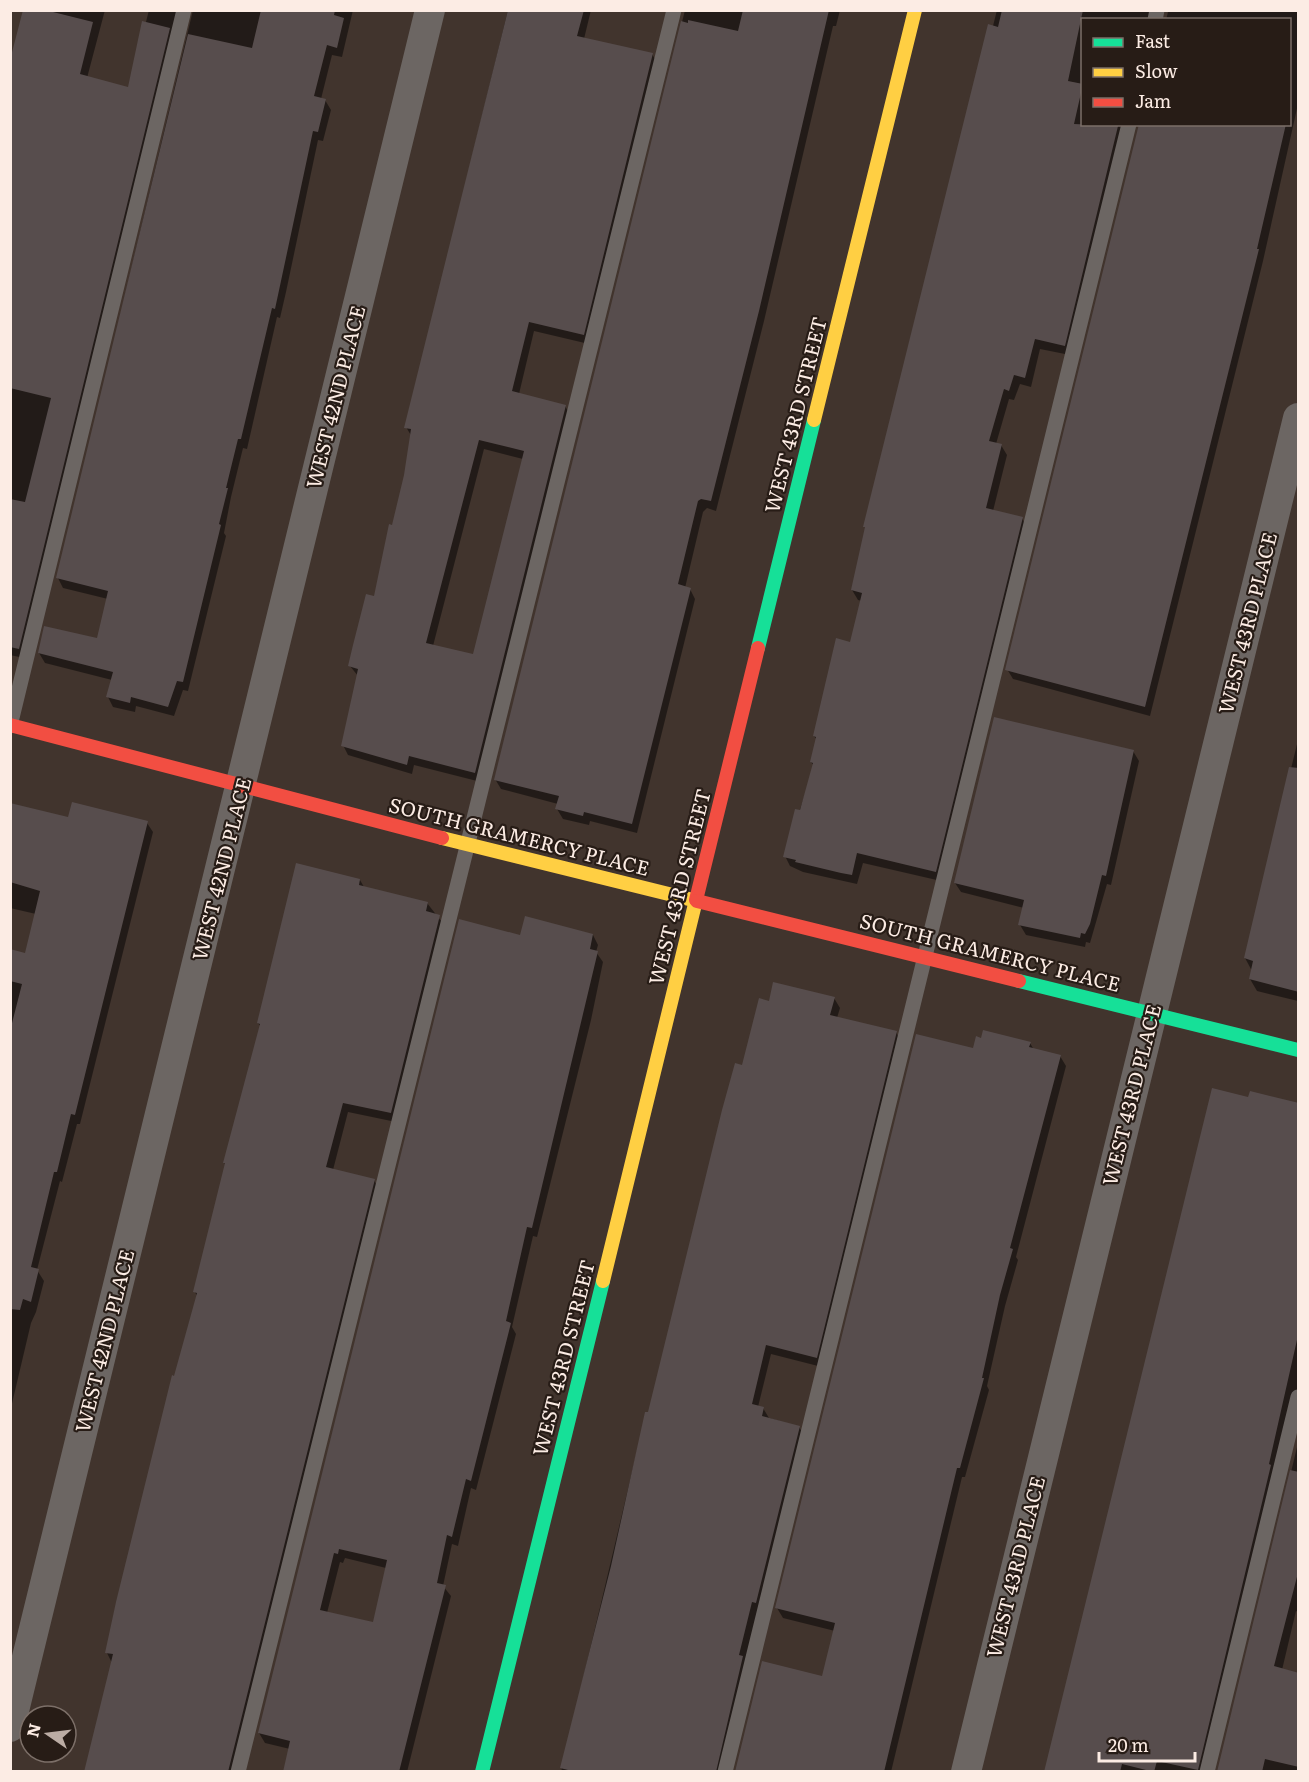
<svg xmlns="http://www.w3.org/2000/svg" width="1309" height="1782" viewBox="0 0 1309 1782" font-family="Literata,serif">
	<style>
		.shadow { fill: #0007; fill-rule: evenodd }
		.building { fill: #574d4d; fill-rule: evenodd }
		.lines { fill: none; stroke-linecap: round; stroke-linejoin: round }
		.lane { stroke: #6c6663; stroke-width: 15 }
		.street { stroke: #6c6663; stroke-width: 30 }
		.fast { stroke: #16e098; stroke-width: 14 }
		.slow { stroke: #ffcf43; stroke-width: 14 }
		.jam { stroke: #f24e42; stroke-width: 14 }
		.labels { text-anchor: middle; stroke-width: 4.5; stroke-linejoin: round; paint-order: stroke }
		.street-label { font-size: 20px; fill: #fcece4; stroke: #271c16 }
	</style>
	<rect width="100%" height="100%" fill="#41342d"/>
	<!-- shadow -->
	<g class="shadow">
		<path d="M26,10H105L87,78L129,89L149,10H190L24,658L10,655V69Z"/>
		<path d="M193,10H353L342,57L332,55L321,99L325,100L331,110L323,141L318,140L286,292L280,318L277,317L247,449L243,448L231,497L224,533L226,536L188,691L183,690L174,716L136,706L135,712L113,707L108,697L112,680L45,663L39,653L98,640L108,599L63,588L58,578Z"/>
		<path d="M508,10H591L584,39L652,54L658,64L589,344L534,331L519,394L565,406L571,416L481,782L414,765L412,774L348,755L343,745L358,676L350,666L375,598L406,475L412,437L406,427ZM484,449L523,459L474,656L433,646Z"/>
		<path d="M685,10H840L836,26H833L764,321L716,511L707,508L703,512L685,588L690,589L695,599L637,833L590,821L589,825L563,819L557,809L558,804L501,789L495,779Z"/>
		<path d="M997,10H1160L1153,20H1082V124H1132L1070,355L1040,349L1031,387L1020,384L1014,400L1009,399L996,444L1001,445L1007,455L993,511L1022,518L1027,528L941,881L863,863L857,884L803,872L790,866L785,856L814,766L811,762L817,740L814,736L851,644L862,601L858,600L852,590Z"/>
		<path d="M1162,10H1298V104L1263,261L1150,716L1013,679L1007,669L1140,126L1135,124H1290V20H1166L1168,12Z"/>
		<path d="M1298,740V1001L1257,991L1250,979L1252,971L1245,958Z"/>
		<path d="M1133,751L1139,761L1111,885L1107,884L1090,943L1086,942L1085,947L1026,935L1020,925L1024,908L961,892L955,883Z"/>
		<path d="M10,804L69,819L147,823L153,832L80,1124H77L62,1182L60,1181L37,1270L44,1281L36,1312L31,1323L10,1412V951L26,955L36,914L10,908Z"/>
		<path d="M360,880L364,887L427,903L445,926L396,1122L348,1112L333,1170L374,1180L379,1190L234,1772H86L112,1663L107,1653L197,1296L195,1292L226,1166L224,1162L261,1027L258,1023Z"/>
		<path d="M593,935L598,945L596,952L603,962L591,1020L537,1237L533,1236L512,1327L516,1334L476,1490L471,1488L458,1546L452,1544L443,1586L451,1596L407,1772H284L290,1749L265,1743L259,1733L521,936ZM345,1558L386,1568L374,1624L327,1613L340,1562L343,1563Z"/>
		<path d="M834,998L840,1008L837,1018L896,1032L901,1042L822,1367L771,1354L758,1407L763,1408L769,1418L799,1427L805,1437L723,1772H561L646,1413L649,1414L743,1067L770,1002Z"/>
		<path d="M1030,1043L1034,1050L1060,1056L1066,1066L1016,1257L1018,1260L1005,1306L987,1386L989,1390L965,1477H962L891,1772H737L823,1678L835,1631L783,1618L777,1608L975,1049Z"/>
		<path d="M1298,1108V1402L1205,1772H1046Z"/>
		<path d="M1298,1443V1612L1296,1611L1282,1670L1298,1674V1772H1219Z"/>
	</g>
	<!-- building -->
	<g class="building">
		<path d="M23,10H45L93,22L80,74L128,87L142,21L170,28L19,649L10,647V499L25,502L51,398L10,388V60Z"/>
		<path d="M261,10H335L334,15L344,18L337,48L327,45L314,96L326,99L318,132L313,131L281,281L275,309L272,308L241,439H238L226,488H228L219,524L221,525L183,682L177,681L168,707L131,697L130,703L106,697L113,672L38,653L44,626L97,638L108,591L56,578L188,34L252,48Z"/>
		<path d="M508,10H584L577,36L653,53L584,335L529,322L512,391L566,405L475,773L409,756L407,765L341,746L358,669L348,666L353,645L366,594L374,596L389,524L392,525L404,475L411,429L404,428ZM479,440L524,451L473,654L426,643Z"/>
		<path d="M743,10H829L759,311L711,501L701,499L698,501L678,584L691,588L632,824L584,812L583,816L555,809L559,796L494,780L681,21L688,23V20L738,31Z"/>
		<path d="M1002,10H1083L1068,81L1083,84L1074,124L1118,126L1065,346L1035,339L1025,378L1014,375L1009,391L1004,389L989,441L1002,444L986,508L1023,517L936,872L857,853L852,875L841,873L795,862L796,860L783,857L795,809L800,810L813,763L810,762L816,737L813,736L836,638L850,642L862,593L851,590L865,527H863L988,24L998,27Z"/>
		<path d="M1139,124H1286L1257,249H1259L1145,707L1005,670Z"/>
		<path d="M994,717L1134,750L1106,876L1102,875L1090,924L1085,934L1081,933L1080,938L1018,925L1024,900L954,883Z"/>
		<path d="M1289,767L1299,768V992L1249,979L1253,961L1244,958Z"/>
		<path d="M72,802L148,821L75,1115L71,1114L57,1172H54L31,1267L39,1269L31,1302L23,1299L20,1310L10,1309V1031L22,984L10,981V949L25,953L40,891L10,882V803L68,817Z"/>
		<path d="M296,863L360,879L359,885L428,902L426,911L440,915L391,1113L343,1103L326,1167L375,1179L228,1772H84L113,1654L105,1653L116,1602L172,1375L174,1376L197,1293L193,1292L225,1163H223L260,1024L257,1023Z"/>
		<path d="M525,916L593,934L590,949L598,951L532,1228L527,1227L506,1321L511,1323L495,1386L471,1481L466,1479L452,1537L447,1535L437,1583L446,1585L399,1772H283L290,1741L258,1733L459,919L520,935ZM339,1549L387,1560L373,1622L320,1610L334,1553L338,1554Z"/>
		<path d="M773,982L835,997L830,1015L897,1031L817,1358L766,1345L752,1404L764,1407L762,1416L800,1426L756,1603L752,1602L739,1655L743,1656L716,1772H576L560,1768L611,1566L645,1412H648L722,1110L735,1063L742,1065L759,998L769,1001Z"/>
		<path d="M983,1030L1031,1042L1029,1047L1061,1055L1010,1248L1013,1249L1000,1295L982,1378H984L960,1468H957L884,1772H735L762,1661L822,1676L835,1623L775,1608L916,1034L973,1048L976,1036L981,1038Z"/>
		<path d="M1212,1088L1248,1097L1250,1091L1299,1103V1331L1269,1464L1271,1465L1198,1770L1157,1761L1154,1772L1122,1764L1120,1772H1044Z"/>
		<path d="M1290,1470L1299,1472V1569L1274,1666L1299,1673V1767L1265,1759L1262,1772H1217Z"/>
	</g>
	<g class="lines">
		<!-- lane -->
		<g class="lane">
			<path d="M1155,20L1157,10"/>
			<path d="M10,726L184,10"/>
			<path d="M238,1772L674,10"/>
			<path d="M725,1772L1129,124"/>
			<path d="M1207,1772L1298,1397"/>
		</g>
		<!-- street -->
		<g class="street">
			<path d="M10,1727L430,10"/>
			<path d="M966,1772L1298,418"/>
		</g>
		<!-- fast -->
		<g class="fast">
			<path d="M758,648L814,420"/>
			<path d="M1019,981L1298,1050"/>
			<path d="M482,1772L603,1281"/>
		</g>
		<!-- slow -->
		<g class="slow">
			<path d="M814,420L915,10"/>
			<path d="M442,838L697,901"/>
			<path d="M603,1281L696,900"/>
		</g>
		<!-- jam -->
		<g class="jam">
			<path d="M10,725L442,838"/>
			<path d="M696,900L758,648"/>
			<path d="M697,901L1019,981"/>
		</g>
	</g>
	<g class="labels">
		<!-- street labels -->
		<g class="street-label">
			<text transform="translate(336 397) rotate(-76)" y="7">WEST 42ND PLACE</text>
			<text transform="translate(796 415) rotate(-76)" y="7">WEST 43RD STREET</text>
			<text transform="translate(1248 623) rotate(-76)" y="7">WEST 43RD PLACE</text>
			<text transform="translate(519 837) rotate(14)" y="7">SOUTH GRAMERCY PLACE</text>
			<text transform="translate(222 869) rotate(-76)" y="7">WEST 42ND PLACE</text>
			<text transform="translate(680 887) rotate(-76)" y="7">WEST 43RD STREET</text>
			<text transform="translate(990 953) rotate(14)" y="7">SOUTH GRAMERCY PLACE</text>
			<text transform="translate(1132 1095) rotate(-76)" y="7">WEST 43RD PLACE</text>
			<text transform="translate(105 1341) rotate(-76)" y="7">WEST 42ND PLACE</text>
			<text transform="translate(564 1358) rotate(-76)" y="7">WEST 43RD STREET</text>
			<text transform="translate(1016 1567) rotate(-76)" y="7">WEST 43RD PLACE</text>
		</g>
	</g>
	<!-- border -->
	<rect width="1309" height="1782" fill="none" stroke="#fcece4" stroke-width="24"/>
	<!-- legend -->
	<rect x="1081" y="18" width="210" height="108" fill="#271c16" stroke="#7c6f68" stroke-width="1.5"/>
	<rect x="1093" y="38" width="30" height="9" fill="#16e098" stroke="#7c6f68" stroke-width="1.5"/>
	<text x="1135" y="48" font-size="18" fill="#fcece4">Fast</text>
	<rect x="1093" y="68" width="30" height="9" fill="#ffcf43" stroke="#7c6f68" stroke-width="1.5"/>
	<text x="1135" y="78" font-size="18" fill="#fcece4">Slow</text>
	<rect x="1093" y="98" width="30" height="9" fill="#f24e42" stroke="#7c6f68" stroke-width="1.5"/>
	<text x="1135" y="108" font-size="18" fill="#fcece4">Jam</text>
	<!-- north arrow -->
	<g transform="translate(48 1734) rotate(284)"><circle r="28" fill="#271c16" stroke="#7c6f68" stroke-width="1.5"/>
	<path d="M0-4.5L10 22L0 15L-10 22Z" fill="#bbaca4"/>
	<text y="-9" font-size="16" font-weight="bold" text-anchor="middle" fill="#fcece4">N</text>
	</g>
	<!-- scale -->
	<path d="M1099 1752v9h96v-9" fill="none" stroke="#fcece4" stroke-width="3"/>
	<text x="1108" y="1752" font-size="18" fill="#fcece4" stroke="#271c16" stroke-width="4.5" paint-order="stroke">20 m</text>
</svg>
